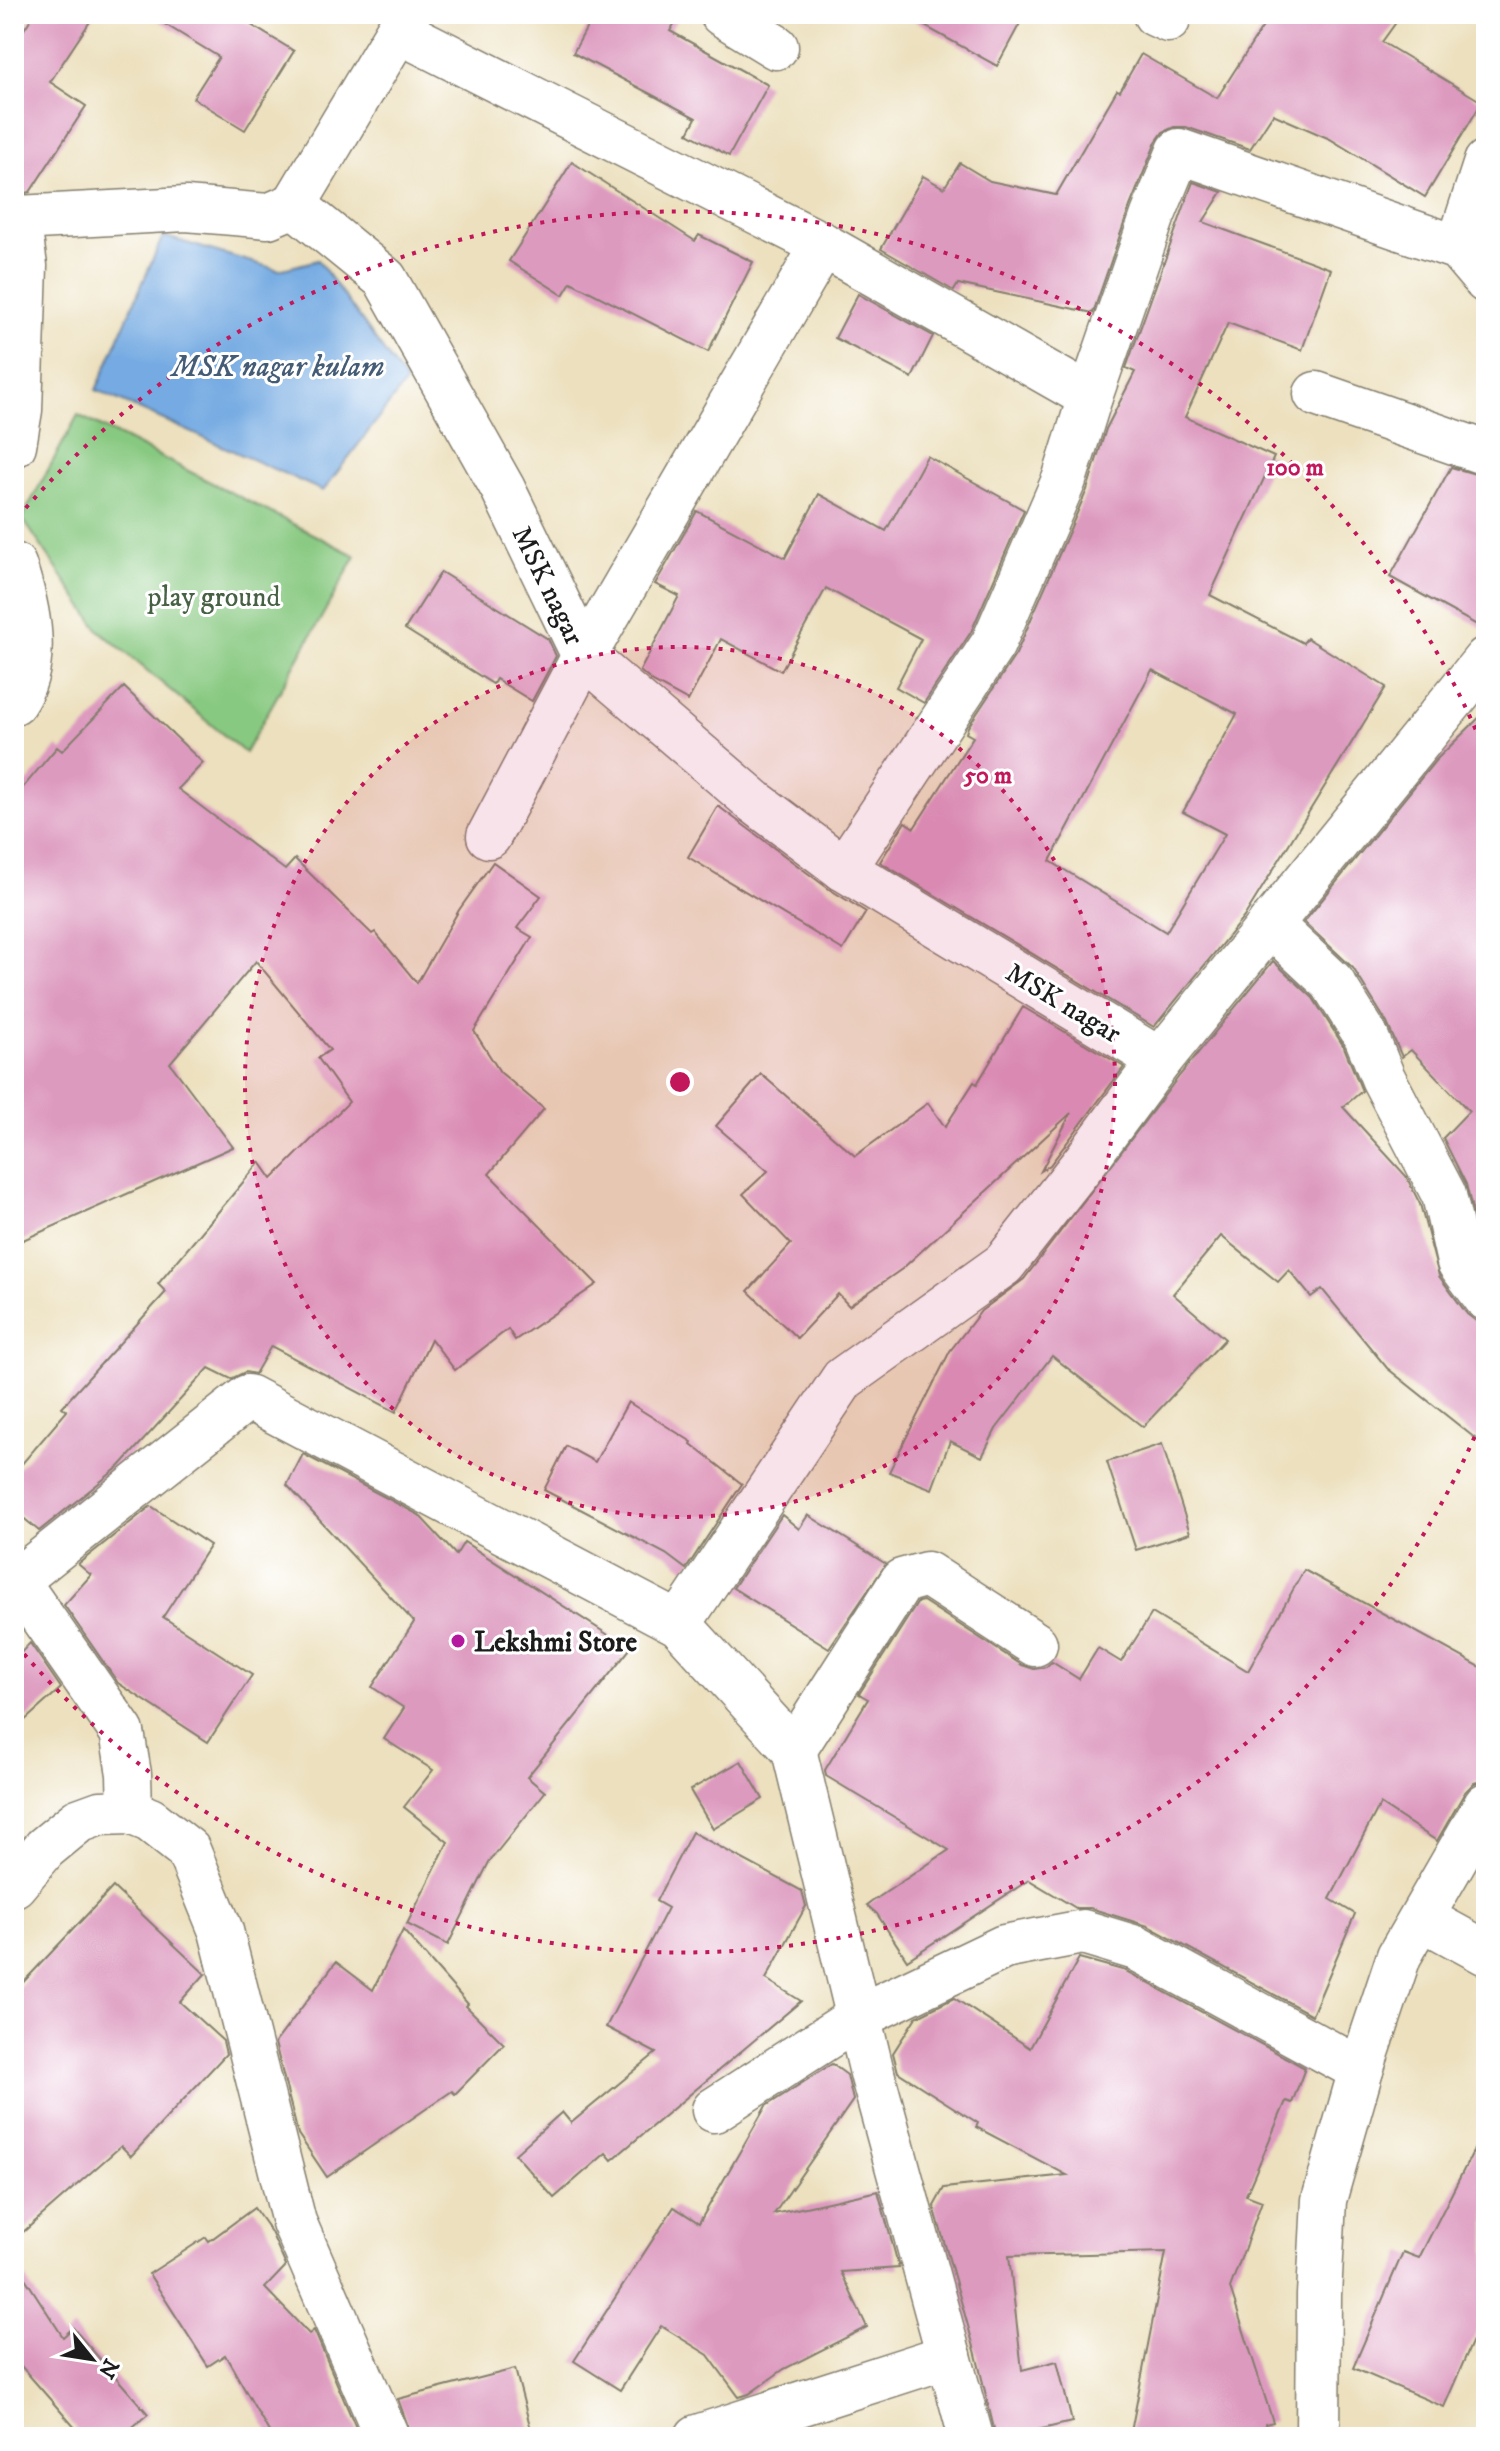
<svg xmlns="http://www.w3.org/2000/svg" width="1500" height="2451" viewBox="0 0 1500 2451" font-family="'IM FELL DW Pica',serif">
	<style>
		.green { fill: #88c981; stroke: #52724e; stroke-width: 2 }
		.water { fill: #75aae2; stroke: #48637f; stroke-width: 2 }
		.building { fill: #dd9abf; fill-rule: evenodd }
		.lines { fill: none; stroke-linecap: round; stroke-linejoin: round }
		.street-casing { stroke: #847e6d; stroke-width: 47 }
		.street { stroke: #fff; stroke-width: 44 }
		.ring { fill: none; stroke: #c2185b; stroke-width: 4; stroke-dasharray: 4 8 }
		.poi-dot { fill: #b5179e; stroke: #fff; stroke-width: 3 }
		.labels { text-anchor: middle; stroke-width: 6; stroke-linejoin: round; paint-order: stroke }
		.street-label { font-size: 28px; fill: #1c1c1c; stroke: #fff }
		.park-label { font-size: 28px; fill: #476144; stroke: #fff }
		.poi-label { font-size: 28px; font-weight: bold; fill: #1c1c1c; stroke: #fff; text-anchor: start }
		.water-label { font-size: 30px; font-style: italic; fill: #445c75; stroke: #fff }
		.centre { fill: #c2185b; stroke: #fff; stroke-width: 4 }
		.ring-label { font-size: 24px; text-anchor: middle; font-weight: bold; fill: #c2185b; stroke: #fff; stroke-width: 6; stroke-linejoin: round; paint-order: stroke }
	</style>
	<rect width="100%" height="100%" fill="#fff"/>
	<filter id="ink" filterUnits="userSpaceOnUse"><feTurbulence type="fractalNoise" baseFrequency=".0125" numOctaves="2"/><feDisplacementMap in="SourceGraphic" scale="16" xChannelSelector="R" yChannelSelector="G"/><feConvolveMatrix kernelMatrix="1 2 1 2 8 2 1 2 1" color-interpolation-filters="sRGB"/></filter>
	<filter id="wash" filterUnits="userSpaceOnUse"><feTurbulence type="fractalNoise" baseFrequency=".006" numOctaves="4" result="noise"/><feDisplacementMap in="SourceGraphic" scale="32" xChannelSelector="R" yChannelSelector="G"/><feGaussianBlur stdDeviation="1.8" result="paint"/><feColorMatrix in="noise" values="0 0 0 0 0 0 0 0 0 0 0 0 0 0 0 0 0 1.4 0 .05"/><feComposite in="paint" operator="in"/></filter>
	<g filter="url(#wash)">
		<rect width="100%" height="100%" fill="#ece0be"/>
		<!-- green -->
		<path class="green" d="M78,415L356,556L245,753L99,630L22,518Z"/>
		<!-- water -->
		<path class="water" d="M163,236L279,270L318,260L406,382L323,491L96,390Z"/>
		<g id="blocks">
			<!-- building -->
			<g class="building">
				<path d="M34,14H95L50,82L86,106L30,192L25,193L14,190V45Z"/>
				<path d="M148,14H233L294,51L245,130L193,98L219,57Z"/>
				<path d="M594,14H680L670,31L768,85L729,156L688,133L696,118L573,53Z"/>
				<path d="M903,14H1025L997,66Z"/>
				<path d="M1271,14H1402L1382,42L1482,102L1425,197L1330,139L1273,114L1250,149L1186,127H1174L1163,132L1156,142L1130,206L1093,313L958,284L954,291L881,249L923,176L944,188L960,163L990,181L1056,195L1117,90L1120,91L1141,54L1217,98Z"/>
				<path d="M572,162L695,241L699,235L753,262L708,352L571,282L563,295L509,261Z"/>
				<path d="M1193,182L1222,192L1203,222L1331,269L1302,350L1228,323L1185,417L1274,457L1210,595L1303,643L1307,638L1386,687L1244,917L1154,1027L880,862L905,822L914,828L973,737L966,733L968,727L1016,654L1087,490L1106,429L1135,372L1126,368ZM1152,670L1237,714L1183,812L1225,834L1166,932L1050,861Z"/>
				<path d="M858,294L933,336L912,378L835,338Z"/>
				<path d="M927,456L1024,510L971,632L924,703L896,687L921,639L826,588L781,671L721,639L688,701L653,682L640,671L679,596L655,584L697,511L785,558L819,494L886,531Z"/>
				<path d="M1451,467L1486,477V630L1390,577Z"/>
				<path d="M441,572L548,639L556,656L532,701L496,679L493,684L405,629Z"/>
				<path d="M124,687L203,763L178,789L285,870L295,859L372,934L375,932L417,983L459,910L493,862L541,896L517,928L532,937L474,1031L500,1072L544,1109L489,1174L597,1284L515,1340L508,1329L455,1370L431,1339L396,1412L271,1346L255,1374L245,1372L231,1379L209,1368L120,1466L39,1531L14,1510V1473L67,1411L62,1407L166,1292L158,1284L260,1162L272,1179L349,1102L318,1058L330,1050L256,961L170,1063L233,1147L14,1244V798L57,747L62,751Z"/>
				<path d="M1486,711V1256L1482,1251L1466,1184L1443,1138L1469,1111L1411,1050L1402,1057L1387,1023L1353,968L1304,922L1435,761Z"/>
				<path d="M718,806L829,889L866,912L843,950L688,857Z"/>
				<path d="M1273,961L1313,998L1344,1047L1362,1091L1343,1107L1406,1176L1420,1204L1439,1276L1467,1314L1476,1321L1486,1322V1447L1387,1368L1322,1289L1311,1297L1289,1270L1278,1282L1221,1236L1173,1294L1225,1339L1143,1427L1052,1356L996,1429L982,1457L950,1441L932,1489L889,1472L950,1351L981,1311L1024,1279L1180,1075Z"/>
				<path d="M1023,1007L1124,1067L1050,1165L1041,1171L1071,1113L902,1269L849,1306L838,1294L797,1338L748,1291L791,1244L743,1194L768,1171L716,1126L761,1074L855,1156L928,1103L945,1127L974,1082L977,1084Z"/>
				<path d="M628,1402L692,1442L691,1444L742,1484L686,1569L666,1554L544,1490L566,1446L595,1462Z"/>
				<path d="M1162,1444L1190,1533L1136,1550L1107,1462Z"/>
				<path d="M303,1454L419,1515L456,1555L464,1542L630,1649L527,1777L545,1792L489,1862L448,1945L407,1924L448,1842L404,1807L433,1770L384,1739L404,1708L372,1687L414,1622L287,1485Z"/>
				<path d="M151,1506L210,1545L163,1617L252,1675L208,1742L118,1683L64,1605L91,1575L78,1564Z"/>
				<path d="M782,1515L799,1529L808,1515L886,1564L829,1648L733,1588Z"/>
				<path d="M1304,1570L1486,1670V1780L1474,1783L1465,1792L1437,1841L1380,1804L1330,1899L1355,1914L1312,2015L1148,1926L1090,1908H1076L1029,1880L907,1960L877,1914L867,1905L949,1850L826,1776L825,1770L868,1699L859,1694L918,1602L923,1601L1022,1665L1034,1669L1046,1667L1052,1662L1079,1679L1098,1648L1121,1662L1152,1613L1248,1671Z"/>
				<path d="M30,1643L61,1688L14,1730V1660Z"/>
				<path d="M741,1761L763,1799L713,1829L690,1790Z"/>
				<path d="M692,1832L802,1891L806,1906L766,1979L801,2001L612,2160L606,2153L554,2198L515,2154L562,2112L571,2123L656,2053L606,2027L668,1908L656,1901Z"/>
				<path d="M113,1887L205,1974L180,2002L223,2041L226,2054L131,2156L121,2146L14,2240V1992Z"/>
				<path d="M403,1930L468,2004L466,2006L504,2044L455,2094L452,2091L327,2177L298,2134L275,2043L336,1962L373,1990Z"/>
				<path d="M1079,1958L1126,1971L1305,2068L1292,2103L1286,2101L1246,2195L1262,2201L1230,2288L1273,2422L1265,2424L1268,2437H1130L1166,2252L1009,2256L1022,2370L1057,2361L1072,2422L1029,2432L1030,2437H996L976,2354L934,2206L944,2188L1067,2175L976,2127L978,2123L898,2072L893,2053L916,2017L954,1998L1030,2048Z"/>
				<path d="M832,2064L847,2075L853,2100L774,2214L878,2191L899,2268L841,2272L867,2327L784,2369L749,2394L739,2397L708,2355L661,2326L620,2390L574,2361L674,2207L699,2223L766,2106Z"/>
				<path d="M1486,2126V2310L1444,2407L1353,2368L1403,2252L1419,2258Z"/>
				<path d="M254,2208L271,2232L286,2266L265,2288L309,2334L314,2330L360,2437H272L225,2355L208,2366L149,2274L206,2237L209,2241Z"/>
				<path d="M14,2261L63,2337L73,2328L148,2414L121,2437H83L14,2358Z"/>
				<path d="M515,2369L533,2437H412L398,2399Z"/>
			</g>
		</g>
	</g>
	<g filter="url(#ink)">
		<use href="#blocks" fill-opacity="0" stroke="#847e6d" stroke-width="2"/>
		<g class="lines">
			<!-- street casing -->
			<g class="street-casing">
				<g id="street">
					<path d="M408,14L294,205L385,279L503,489L584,656L755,802L844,869L1160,1060"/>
					<path d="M722,14L776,47"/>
					<path d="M1155,14L1168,20"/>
					<path d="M399,31L823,245L1090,397"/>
					<path d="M14,214L18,218L25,266L20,410L14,445"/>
					<path d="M18,218L186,209L268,216L294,205"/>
					<path d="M1458,248L1486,162"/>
					<path d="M1316,394L1486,453"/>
					<path d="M14,565C28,607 41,663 14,702"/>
					<path d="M489,836L584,656L823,245"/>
					<path d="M844,869L993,644L1064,480L1090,397L1153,215L1179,151L1458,248L1486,281"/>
					<path d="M1270,924L1332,982L1366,1036L1383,1078L1444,1195L1459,1262L1486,1298"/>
					<path d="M14,1577L122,1732L129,1774L130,1812"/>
					<path d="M16,1581L248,1397L679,1624L794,1750L873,2077L971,2437"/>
					<path d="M679,1624L843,1379L1004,1264L1086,1160L1160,1060L1486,659"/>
					<path d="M794,1750L902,1581L927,1574L1035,1644"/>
					<path d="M14,1885L45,1848L78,1821L100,1813L130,1812L150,1820L188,1850L221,1931L294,2222L387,2437"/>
					<path d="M1422,1918L1486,1953"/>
					<path d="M714,2110L860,2016L1004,1947L1083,1932L1136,1948L1361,2070"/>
					<path d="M697,2437L949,2356"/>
					<path d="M1318,2437L1319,2295L1324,2200L1361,2070L1399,1956L1486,1805"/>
				</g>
			</g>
			<!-- street -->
			<use href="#street" class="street"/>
		</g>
	</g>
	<!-- distance rings -->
	<circle cx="680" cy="1082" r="435" fill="#c2185b" fill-opacity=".12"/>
	<g class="ring">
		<circle cx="680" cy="1082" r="435"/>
		<path d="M1484 1415A870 870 0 0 1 18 1647M18 517A870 870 0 0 1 1484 749"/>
	</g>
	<!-- markers -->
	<circle class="poi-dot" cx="458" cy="1641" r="8"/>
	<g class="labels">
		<!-- street labels -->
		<g class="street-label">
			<text transform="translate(549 585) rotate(64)" y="10">MSK nagar</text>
			<text transform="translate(1064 1002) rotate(31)" y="10">MSK nagar</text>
		</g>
		<!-- park labels -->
		<g class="park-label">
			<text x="214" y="606">play ground</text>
		</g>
		<!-- poi labels -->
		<g class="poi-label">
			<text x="474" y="1651">Lekshmi Store</text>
		</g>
		<!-- water labels -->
		<g class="water-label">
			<text x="278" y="376">MSK nagar kulam</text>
		</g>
	</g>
	<circle cx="680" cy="1082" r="12" class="centre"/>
	<g class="ring-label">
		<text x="1295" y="475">100 m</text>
		<text x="988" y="783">50 m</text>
	</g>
	<!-- margin -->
	<rect width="1500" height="2451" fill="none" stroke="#fff" stroke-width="48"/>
	<!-- north arrow -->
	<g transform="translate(92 2359) rotate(120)" stroke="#ffffff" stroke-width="6" paint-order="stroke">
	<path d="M0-6L14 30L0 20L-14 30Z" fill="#1c1c1c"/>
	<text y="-12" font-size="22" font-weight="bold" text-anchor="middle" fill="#1c1c1c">N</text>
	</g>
</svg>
